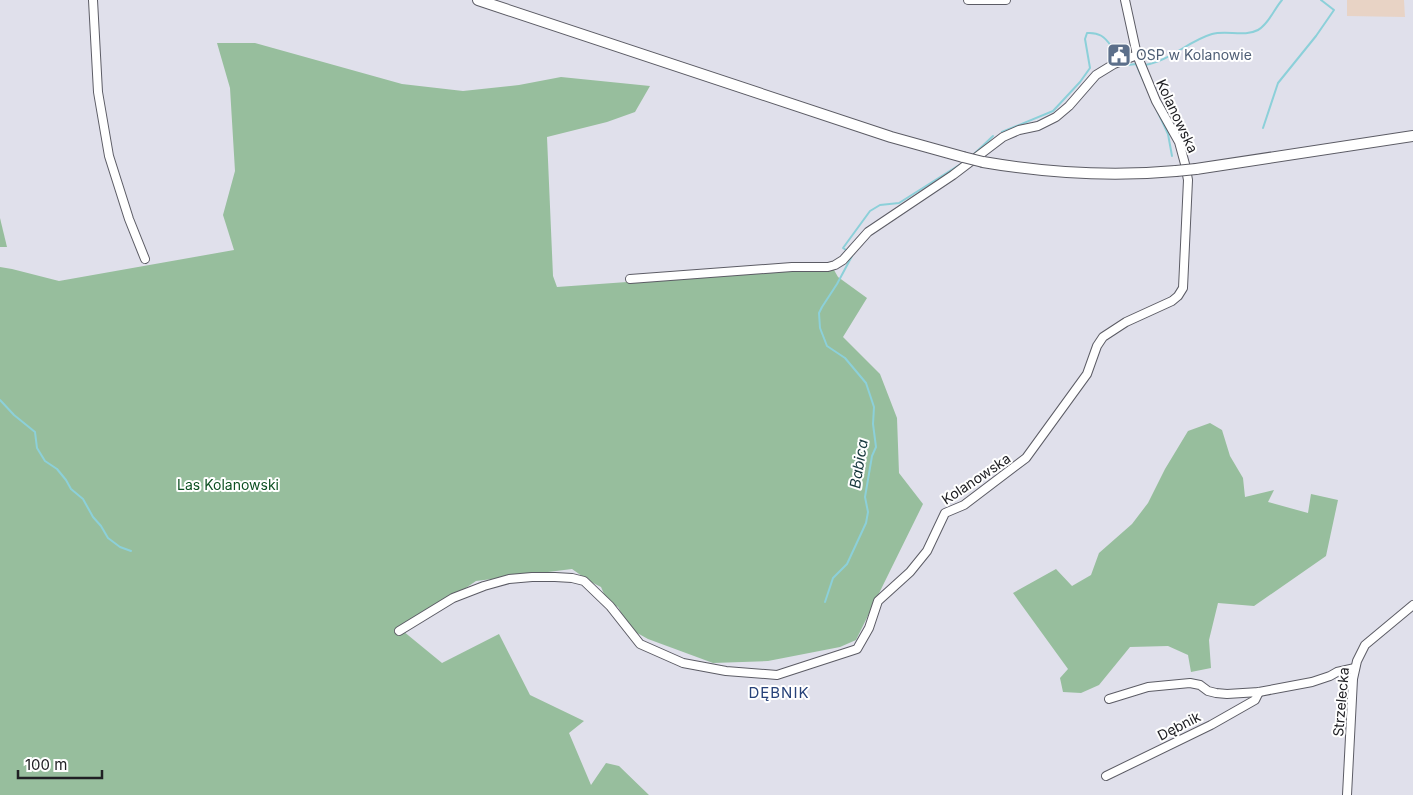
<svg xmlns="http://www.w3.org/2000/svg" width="1413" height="795" viewBox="0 0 1413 795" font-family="Inter,sans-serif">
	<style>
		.industrial { fill: #e8d3c5 }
		.green { fill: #97be9d }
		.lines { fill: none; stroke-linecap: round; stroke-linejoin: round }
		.stream { stroke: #8cd0d9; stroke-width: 2 }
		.minor-casing { stroke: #5c5c65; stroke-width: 10 }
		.major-casing { stroke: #5c5c65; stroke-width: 12 }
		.minor { stroke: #fff; stroke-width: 8 }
		.major { stroke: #fff; stroke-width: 10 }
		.major-bridge-casing { stroke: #5c5c65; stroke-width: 12; stroke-linecap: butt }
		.major-bridge { stroke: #fff; stroke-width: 10 }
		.labels { text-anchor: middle; stroke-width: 4; stroke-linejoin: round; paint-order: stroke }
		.service-label { font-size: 14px; fill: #4e5e75; stroke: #fff; text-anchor: start }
		.street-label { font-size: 14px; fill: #202024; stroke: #fff }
		.park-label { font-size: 14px; fill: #0d5022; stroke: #fff }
		.water-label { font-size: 15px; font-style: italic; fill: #16373c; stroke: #fff }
		.neighbourhood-label { font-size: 15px; letter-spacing: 1px; fill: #274279; stroke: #fff }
	</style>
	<rect width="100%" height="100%" fill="#e0e0eb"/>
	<!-- industrial -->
	<path class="industrial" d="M1347,0H1404L1405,17L1347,16Z"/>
	<!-- green -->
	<g class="green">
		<path d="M217,43H255L402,84L463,91L519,85L561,77L650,86L635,112L607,122L547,137L553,276L557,287L809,269L834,270L838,277L867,298L843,337L880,374L897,418L899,473L923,504L856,640L840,647L768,661L713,663L648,639L630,629L618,607L607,601L601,587L589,581L572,569L476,581L403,631L442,663L499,634L530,695L584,721L569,733L591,785L606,763L619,766L649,795H0V267L12,269L59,281L234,250L223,215L235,171L230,88Z"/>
		<path d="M0,218L7,247H0Z"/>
		<path d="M1210,423L1222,430L1230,456L1243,478L1245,497L1274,490L1268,502L1308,513L1311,494L1338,500L1326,556L1254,606L1218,603L1209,640L1211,668L1191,672L1188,655L1168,646L1130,647L1099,685L1081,693L1063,692L1060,678L1068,669L1013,593L1056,569L1072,586L1091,575L1099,553L1132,524L1148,503L1165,469L1188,431Z"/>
	</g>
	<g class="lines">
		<!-- stream -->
		<g class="stream">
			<path d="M1145,65C1170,61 1188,41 1212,34C1226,30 1245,37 1258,30C1269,24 1274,9 1282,0"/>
			<path d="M1120,66L1136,64L1147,88"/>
			<path d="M1155,106L1168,134L1172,156"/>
			<path d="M1263,128L1278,83L1316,36L1334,10L1321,0"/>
			<path d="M1002,132L1053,111L1080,82L1090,68L1085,39L1087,33C1099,32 1105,37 1111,46"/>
			<path d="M972,156L993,136"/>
			<path d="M846,250L843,248L870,211L880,205L899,203L964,162"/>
			<path d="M0,400L14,415L35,432L37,448L45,461L57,469L66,480L71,489L83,499L93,517L101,526L108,538L120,547L131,551"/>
			<path d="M825,602L833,578L847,564L866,523L868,512L865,497L872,456L876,447L873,424L874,407L866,383L845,358L827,346L820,328L819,313L822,307L837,284L852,256"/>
		</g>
		<!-- minor casing -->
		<g class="minor-casing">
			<g id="minor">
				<path d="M93,0L98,92L109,156L129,219L145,259"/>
				<path d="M968,0H1006"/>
				<path d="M630,279L792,267H828L835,265L843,260L868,232L953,175L1003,137L1019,130L1038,126L1056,117L1069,106L1096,75L1114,64L1137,55"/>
				<path d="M399,631L453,598L484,586L509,579L532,577H555L572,578L584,581L610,606L640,644L683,663L726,671L777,675L857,649L869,628L878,601L910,572L927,551L945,513L964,505L1026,458L1087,374L1097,346L1103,337L1126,322L1172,301L1178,296L1183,288L1188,180L1185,164L1179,142L1156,101L1137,55L1125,0"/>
				<path d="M1109,699L1148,687L1190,683L1200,685L1208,691L1216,693L1227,694L1259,692L1312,682L1330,676L1337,672L1355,668"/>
				<path d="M1106,776L1211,725L1255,700L1259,692"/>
				<path d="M1347,795L1353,679L1357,661L1365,645L1413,605"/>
			</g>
		</g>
		<!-- major casing -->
		<g class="major-casing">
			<g id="major">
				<path d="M478,0L891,137L963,157"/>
				<path d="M983,162C1047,173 1111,177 1176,171"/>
				<path d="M1196,169L1413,136"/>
			</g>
		</g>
		<!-- minor -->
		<use href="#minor" class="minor"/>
		<!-- major -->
		<use href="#major" class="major"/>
		<!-- major-bridge casing -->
		<g class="major-bridge-casing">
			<g id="major-bridge">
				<path d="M963,157L983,162"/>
				<path d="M1176,171L1196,169"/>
			</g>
		</g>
		<!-- major-bridge -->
		<use href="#major-bridge" class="major-bridge"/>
	</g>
	<!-- icons -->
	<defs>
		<g id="civic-square" transform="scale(1.25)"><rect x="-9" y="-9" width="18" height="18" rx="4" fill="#5c6f8a" stroke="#fff"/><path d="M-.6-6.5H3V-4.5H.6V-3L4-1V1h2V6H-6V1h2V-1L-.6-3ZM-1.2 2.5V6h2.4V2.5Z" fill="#fff"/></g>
	</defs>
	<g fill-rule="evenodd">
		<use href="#civic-square" x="1119" y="55"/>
	</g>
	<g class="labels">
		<!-- service labels -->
		<g class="service-label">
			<text x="1136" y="60">OSP w Kolanowie</text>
		</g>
		<!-- street labels -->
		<g class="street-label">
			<text transform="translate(1177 116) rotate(65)" y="5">Kolanowska</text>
			<text transform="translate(976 479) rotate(-34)" y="5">Kolanowska</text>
			<text transform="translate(1341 702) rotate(-85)" y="5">Strzelecka</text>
			<text transform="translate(1179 726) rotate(-27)" y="5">Dębnik</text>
		</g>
		<!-- park labels -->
		<g class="park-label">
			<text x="228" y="490">Las Kolanowski</text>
		</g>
		<!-- water labels -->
		<g class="water-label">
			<text transform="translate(859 464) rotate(-81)" y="5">Babica</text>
		</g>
		<!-- neighbourhood labels -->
		<g class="neighbourhood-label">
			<text x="779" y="698">DĘBNIK</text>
		</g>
	</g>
	<!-- scale -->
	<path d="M18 770v8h84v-8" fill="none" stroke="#202024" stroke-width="2.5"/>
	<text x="25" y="770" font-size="15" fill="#202024" stroke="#ffffff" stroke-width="4" paint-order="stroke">100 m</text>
</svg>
